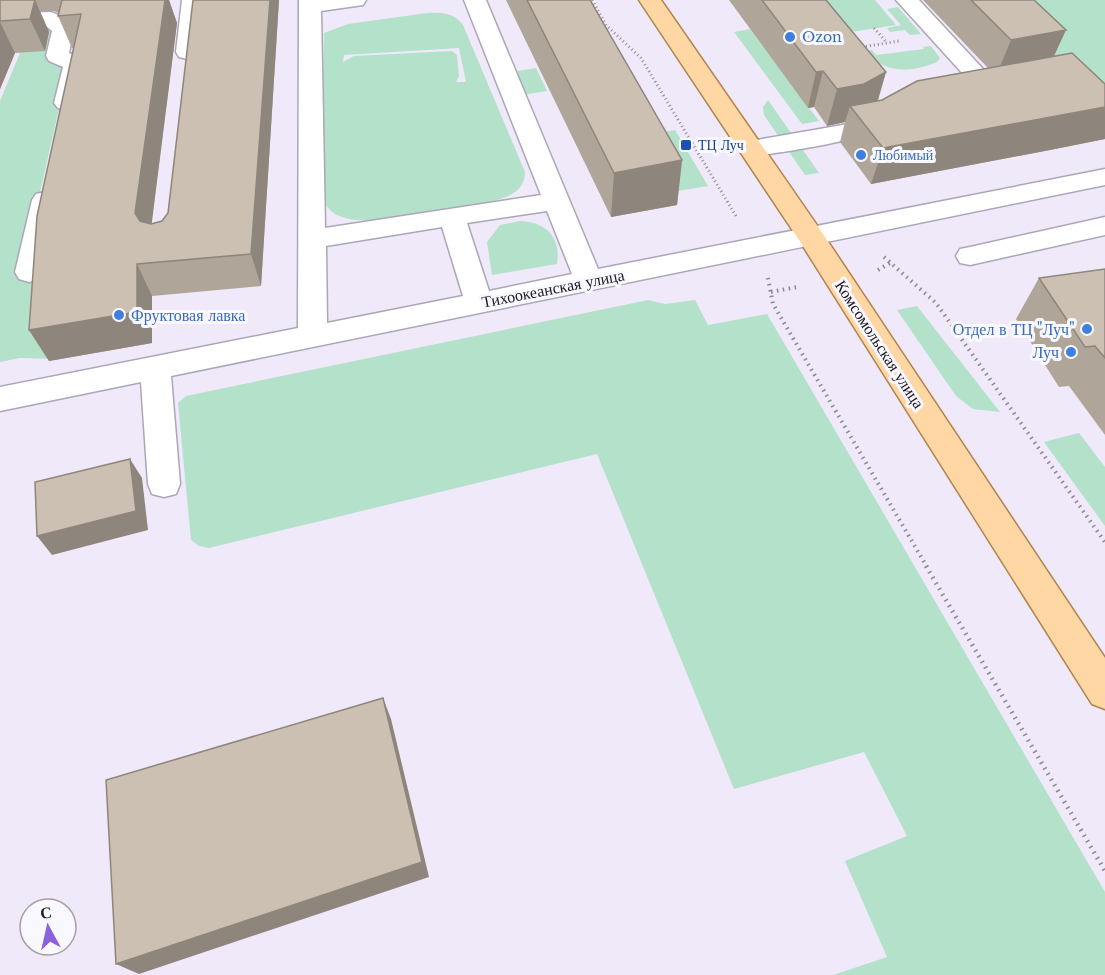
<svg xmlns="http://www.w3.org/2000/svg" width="1105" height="975" viewBox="0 0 1105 975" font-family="'Libre Baskerville',serif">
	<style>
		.green { fill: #b4e1c9; fill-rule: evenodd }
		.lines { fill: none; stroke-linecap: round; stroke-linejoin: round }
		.minor-casing { stroke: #aca6b7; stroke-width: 3 }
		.major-casing { stroke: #b0844e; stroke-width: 3 }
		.path-far2 { stroke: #8b8793; stroke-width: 3; stroke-dasharray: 1 3; stroke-linecap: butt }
		.path-far1 { stroke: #8b8793; stroke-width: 4; stroke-dasharray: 1.5 4.5; stroke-linecap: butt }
		.path { stroke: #8b8793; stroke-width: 4.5; stroke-dasharray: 1.5 5; stroke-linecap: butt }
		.minor { fill: #fff; fill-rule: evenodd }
		.major { fill: #ffd7a4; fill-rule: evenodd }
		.wall { fill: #afa598 }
		.shaded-wall { fill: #8e867c }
		.building { fill: #cbc0b1; stroke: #8e867c; stroke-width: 1.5 }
		.shop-dot { fill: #3f7fe0; stroke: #faf8ff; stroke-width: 2 }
		.transit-dot { fill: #1a4fb4; stroke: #faf8ff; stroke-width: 2 }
		.labels { text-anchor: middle; stroke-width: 6; stroke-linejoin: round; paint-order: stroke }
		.far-shop-label { font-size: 14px; fill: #366cbe; stroke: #faf8ff; text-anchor: start }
		.far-transit-label { font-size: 14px; fill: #164399; stroke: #faf8ff; text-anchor: start }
		.street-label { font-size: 16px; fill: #1d1b21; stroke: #faf8ff }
		.shop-label { font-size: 16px; fill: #366cbe; stroke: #faf8ff; text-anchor: end }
	</style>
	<rect width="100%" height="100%" fill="#efe9fa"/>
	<!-- green -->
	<g class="green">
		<path d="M825,0H875L896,25L851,32Z"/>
		<path d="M983,0H1105V90L1074,88Z"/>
		<path d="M898,7L921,34L910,35L905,30L890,32L887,28L901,25L887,9Z"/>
		<path d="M427,13C441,12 455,13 463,25L525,172C525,191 509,197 493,201C460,206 373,227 345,218C331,214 325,207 321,193L324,33L348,24ZM459,48L466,82H456L459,76L457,55L452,51L354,56L343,62L344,55Z"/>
		<path d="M45,21L57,29L69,65L20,280L79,274L56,359L20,358L0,362V101L30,29Z"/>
		<path d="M750,29L819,121L802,124L734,32Z"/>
		<path d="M931,46L940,58L937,62C910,73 885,74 865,51L872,50L876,55L924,49L923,47Z"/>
		<path d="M536,68L547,91L522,95L512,72Z"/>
		<path d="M768,100L819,173L805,175L764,115L763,107Z"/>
		<path d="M675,130L708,186L678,191L647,135Z"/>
		<path d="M520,221C547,222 561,238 557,264L492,275L487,242L500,225Z"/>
		<path d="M648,300L665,304L695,300L708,325L767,314L1105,892V975H833L887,957L845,861L907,836L864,752L734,789L597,454L209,548L199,546L191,540L178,403L186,396Z"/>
		<path d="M917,306L1000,412L973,409L956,396L897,310Z"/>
		<path d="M1079,433L1105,467V526L1044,442Z"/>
	</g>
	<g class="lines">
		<!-- minor casing -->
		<g class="minor-casing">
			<g id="minor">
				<path d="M182,0H204L198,52L195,57L187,59L179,57L176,52Z"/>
				<path d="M299,0H366L363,5L321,11L325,228L541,195L464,0H486L598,269L1105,169V185L171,376L180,484L176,494L164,497L152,494L148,484L141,382L0,411V387L298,328ZM547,211L572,274L489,291L467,223ZM442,227L463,296L327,323L326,246Z"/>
				<path d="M896,0H919L997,84L1001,89L997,94L969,100L961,98L957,93L961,88L973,85Z"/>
				<path d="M50,12C60,14 68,21 74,29L69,53L83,59L86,64L78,103L74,108L66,110L58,108L54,103L63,67L49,61L46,56L52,31L45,25L0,28V14Z"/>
				<path d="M885,109L893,111L897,116C880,141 783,151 751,157L742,154L739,149L742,144L751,141L854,123Z"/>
				<path d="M45,192L54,194L58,200L43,272L39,279L29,282L19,279L15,272L32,200L36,194Z"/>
				<path d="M1105,217V235L970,265L960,263L956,256L960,249L970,247Z"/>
			</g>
		</g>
		<!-- major casing -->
		<g class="major-casing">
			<path id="major" d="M639,0H661L821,231L1105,658V709L1092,704L801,243Z"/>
		</g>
		<!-- path-far2 -->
		<g class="path-far2">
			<path d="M592,0L606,25L641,58L736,216"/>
			<path d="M874,28L887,43"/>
			<path d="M862,47L899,41"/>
		</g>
		<!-- path-far1 -->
		<g class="path-far1">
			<path d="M884,257L936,303L1105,542"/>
			<path d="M878,270L890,263"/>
			<path d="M768,278L773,304L927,567"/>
			<path d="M771,292L797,287"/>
		</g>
		<!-- path -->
		<path class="path" d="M926,566L1105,871"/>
		<!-- minor -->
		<use href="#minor" class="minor"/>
		<!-- major -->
		<use href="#major" class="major"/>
	</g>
	<!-- wall -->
	<g class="wall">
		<path d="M0,0H169L177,23L151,224L162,221L168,213L193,0H279L261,286L152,296V343L49,361L29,330L74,48H72L58,16L59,13L54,11H40L49,32L45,51L15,53L0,89Z"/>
		<path d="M506,0H590L682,160L677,205L611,217Z"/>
		<path d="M729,0H826L886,72L878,101L988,68L923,0H1034L1054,56L1105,139L1050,150L871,184L840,142L845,122L827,126L814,107L808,108Z"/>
		<path d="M1105,269V435L1069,386L1059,387L1016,319L1039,278Z"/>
	</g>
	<!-- shaded-wall -->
	<g class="shaded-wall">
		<path d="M35,0L49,32L45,51L30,19Z"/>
		<path d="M165,0H169L177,23L149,245L135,213Z"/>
		<path d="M270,0H279L261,286L251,254Z"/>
		<path d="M0,22L15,53L0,89Z"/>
		<path d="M1066,30L1049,67L996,76L1011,40Z"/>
		<path d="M823,71L814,107L808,108L816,72Z"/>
		<path d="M886,72L875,109L850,106L845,122L827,126L837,89Z"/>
		<path d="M1105,107V139L1050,150L871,184L883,148Z"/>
		<path d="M682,160L677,205L611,217L614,173Z"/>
		<path d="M137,264L152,296V343L49,361L29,330Z"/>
		<path d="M130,459L142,478L148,530L52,555L37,536Z"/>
		<path d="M383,698L391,719L429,877L139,974L116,964Z"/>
	</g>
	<!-- building -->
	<g class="building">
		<path d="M0,0H35L30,19L0,21Z"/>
		<path d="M62,0H165L135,213L140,221L151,224L162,221L168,213L193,0H270L251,254L137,264V312L29,330L37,216L81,14L58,16Z"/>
		<path d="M527,0H590L682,160L614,173Z"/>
		<path d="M762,0H826L886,72L864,84L837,89L823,71L816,72Z"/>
		<path d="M971,0H1034L1066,30L1011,40Z"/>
		<path d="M1072,53L1105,84V107L883,148L850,106L882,100L917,81Z"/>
		<path d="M1105,269V358L1095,346L1085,347L1039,278Z"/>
		<path d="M130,459L136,511L37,536L35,482Z"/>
		<path d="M383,698L422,862L116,964L106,780Z"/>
	</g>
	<!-- markers -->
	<g class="shop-dot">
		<circle cx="790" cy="37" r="6"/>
		<circle cx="861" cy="155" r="6"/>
		<circle cx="119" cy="315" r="6"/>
		<circle cx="1087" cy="329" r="6"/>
		<circle cx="1071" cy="352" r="6"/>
	</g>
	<rect class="transit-dot" x="680" y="139" width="12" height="12" rx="3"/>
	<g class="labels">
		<!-- far-shop labels -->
		<g class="far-shop-label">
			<text x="802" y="42">Ozon</text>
			<text x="873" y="160">Любимый</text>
		</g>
		<!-- far-transit labels -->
		<g class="far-transit-label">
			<text x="698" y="150">ТЦ Луч</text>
		</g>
		<!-- street labels -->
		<g class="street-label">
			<text transform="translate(553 288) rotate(-11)" y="6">Тихоокеанская улица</text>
			<text transform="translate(880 344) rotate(57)" y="6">Комсомольская улица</text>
		</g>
		<!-- shop labels -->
		<g class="shop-label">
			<text x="131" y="321" text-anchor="start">Фруктовая лавка</text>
			<text x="1075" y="335">Отдел в ТЦ "Луч"</text>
			<text x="1059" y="358">Луч</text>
		</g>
	</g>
	<!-- north arrow -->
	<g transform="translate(48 927) rotate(352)"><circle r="28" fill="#faf8ff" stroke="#a2a0a6" stroke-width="1.5"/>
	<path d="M0-4.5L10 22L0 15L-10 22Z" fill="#8d61db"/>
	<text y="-9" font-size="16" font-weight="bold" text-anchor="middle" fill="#1d1b21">С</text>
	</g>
</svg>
